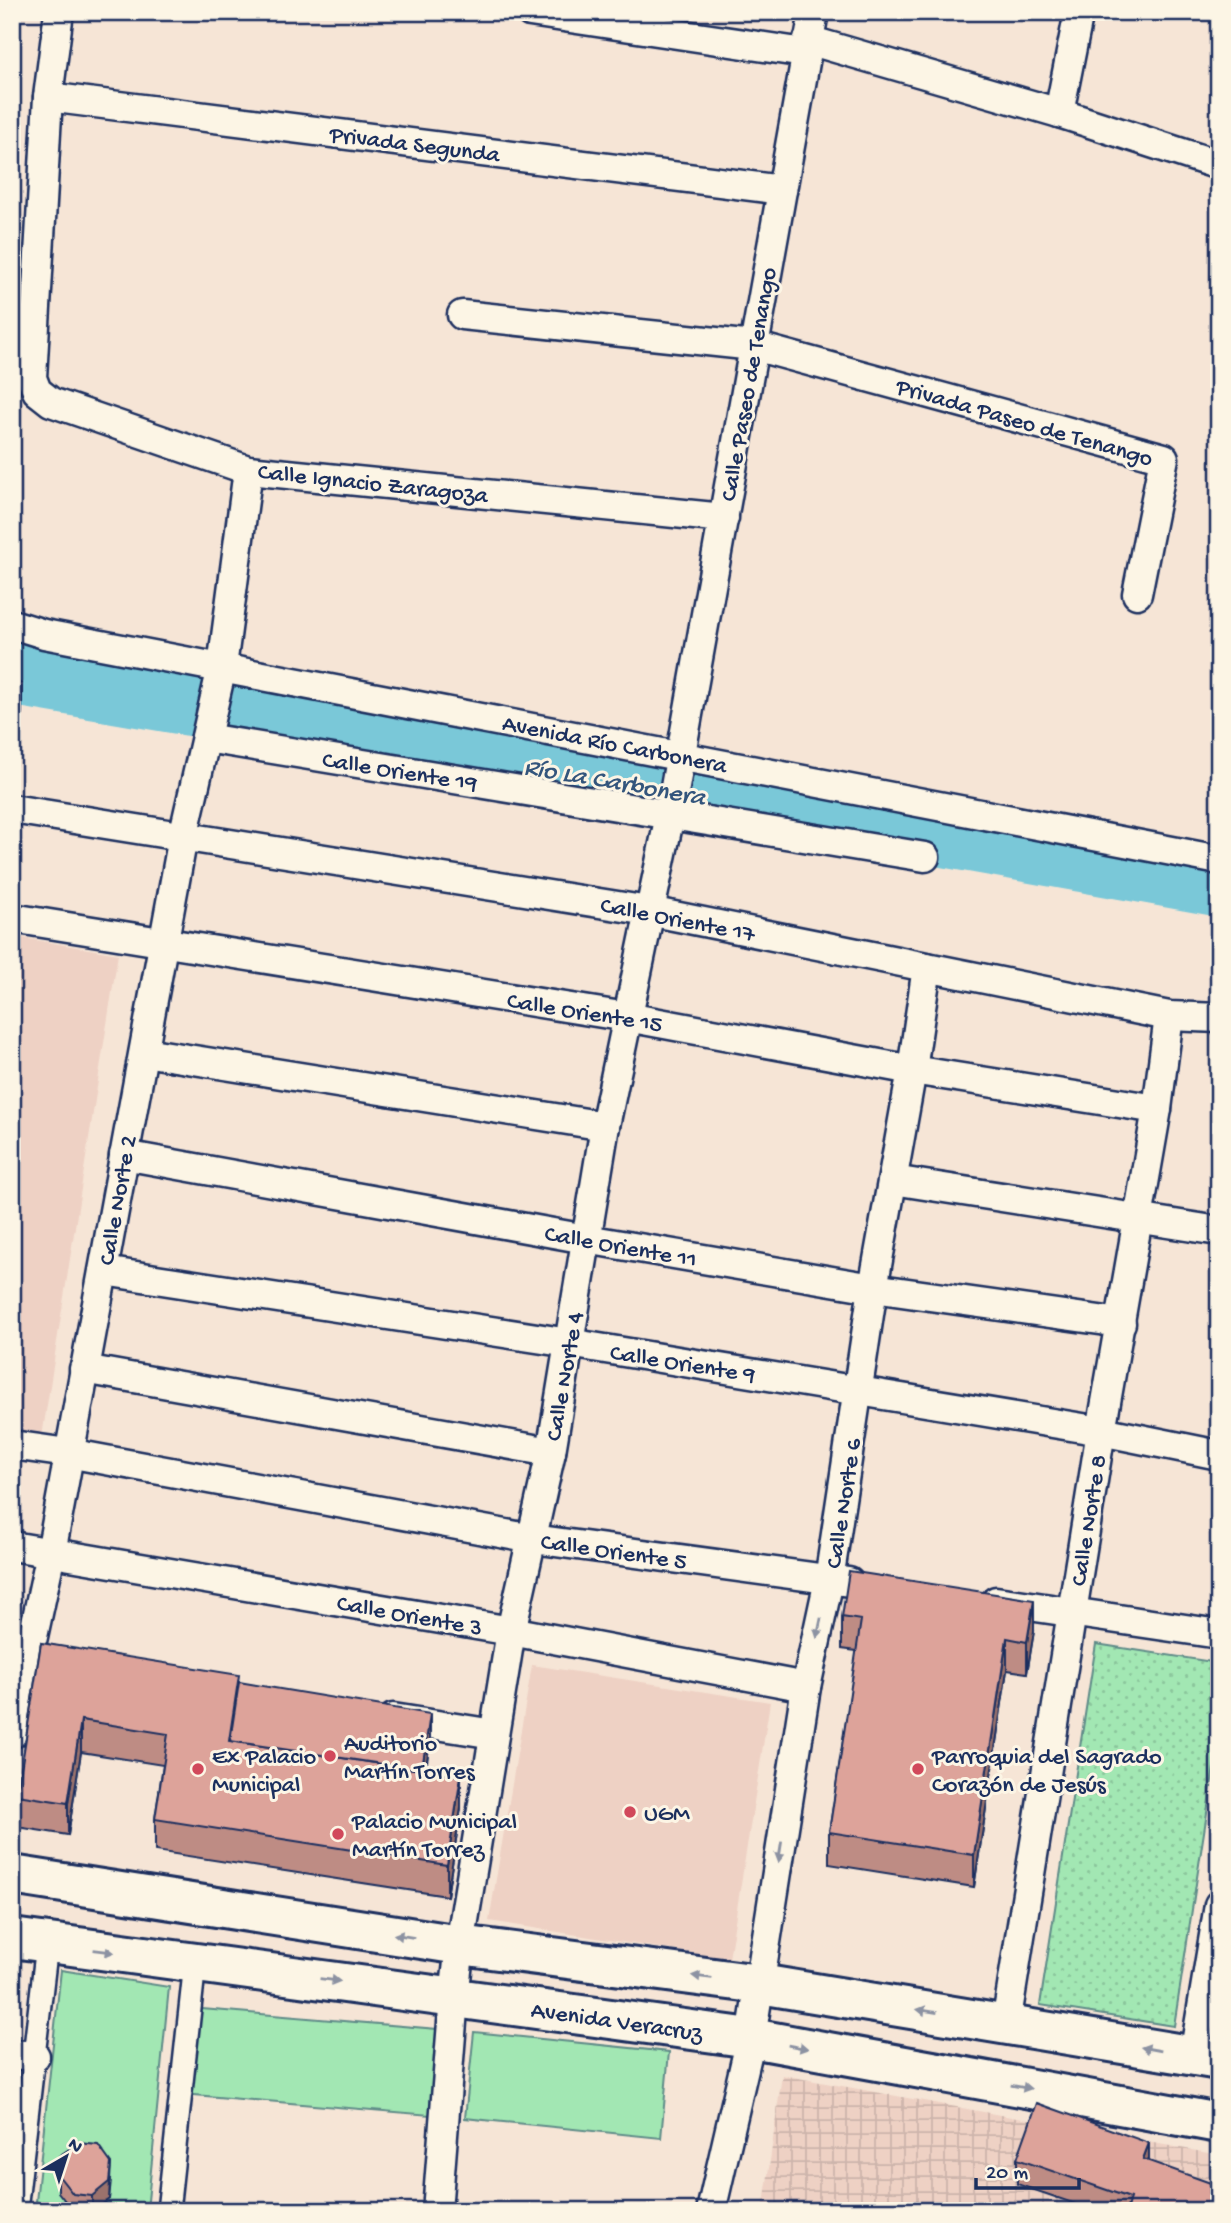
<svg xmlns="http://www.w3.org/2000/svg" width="1231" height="2223" viewBox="0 0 1231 2223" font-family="'Gochi Hand',sans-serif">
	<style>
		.built { fill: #eed1c4 }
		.industrial { fill: url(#industrial-grid) }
		.grass { fill: url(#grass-dots); stroke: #5e8b88; stroke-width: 2 }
		.park { fill: #a2e7b3; stroke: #5e8b88; stroke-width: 2 }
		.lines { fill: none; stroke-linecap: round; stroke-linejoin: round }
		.river { stroke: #7ac8d8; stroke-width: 63 }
		.pedestrian-casing { stroke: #1b2f5e; stroke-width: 26 }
		.minor-casing { stroke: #1b2f5e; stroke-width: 33 }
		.primary-casing { stroke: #1b2f5e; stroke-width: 44 }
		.pedestrian { stroke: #fcf5e5; stroke-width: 21 }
		.minor { stroke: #fcf5e5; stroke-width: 28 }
		.primary { stroke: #fcf5e5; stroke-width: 38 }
		.wall { fill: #be8c84; stroke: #1b2f5e; stroke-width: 2 }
		.shaded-wall { fill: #9b726c; stroke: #1b2f5e; stroke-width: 2 }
		.building { fill: #dda39a; stroke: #1b2f5e; stroke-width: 2 }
		.oneway { fill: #8c92a2 }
		.poi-dot { fill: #d1495b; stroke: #fcf5e5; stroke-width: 2.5 }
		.labels { text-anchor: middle; stroke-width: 6; stroke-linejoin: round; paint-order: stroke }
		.street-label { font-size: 24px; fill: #1b2f5e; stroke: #fcf5e5 }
		.poi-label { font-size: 24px; fill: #1b2f5e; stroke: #fcf5e5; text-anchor: start }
		.water-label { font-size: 26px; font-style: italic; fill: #33557c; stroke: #fcf5e5 }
	</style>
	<defs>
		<pattern id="industrial-grid" width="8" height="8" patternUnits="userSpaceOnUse" patternTransform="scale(1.75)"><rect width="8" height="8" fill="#eed1c4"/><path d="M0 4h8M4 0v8" fill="none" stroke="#ccb4ab"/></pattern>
		<pattern id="grass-dots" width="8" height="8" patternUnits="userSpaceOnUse" patternTransform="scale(1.75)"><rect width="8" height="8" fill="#a2e7b3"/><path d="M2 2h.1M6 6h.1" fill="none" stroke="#8bc69c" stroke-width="1.8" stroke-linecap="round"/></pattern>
	</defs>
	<rect width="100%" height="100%" fill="#f6e5d6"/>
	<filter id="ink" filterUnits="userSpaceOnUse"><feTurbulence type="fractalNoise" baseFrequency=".0143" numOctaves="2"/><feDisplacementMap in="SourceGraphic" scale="14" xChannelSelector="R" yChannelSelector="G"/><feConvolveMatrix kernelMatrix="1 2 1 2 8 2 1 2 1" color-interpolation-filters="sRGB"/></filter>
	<g filter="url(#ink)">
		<!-- built -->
		<g class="built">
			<path d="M12,936L118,954L41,1443L12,1438Z"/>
			<path d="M532,1665L770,1702L729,1959L489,1921Z"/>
		</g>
		<!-- industrial -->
		<path class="industrial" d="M782,2075L1219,2155V2211H763Z"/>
		<!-- grass -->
		<path class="grass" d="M1096,1644L1219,1663V1735L1174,2026L1040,2005Z"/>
		<!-- park -->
		<g class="park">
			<path d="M61,1970L169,1987L147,2211H35Z"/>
			<path d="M190,2008L437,2029L430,2115L183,2094Z"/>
			<path d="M474,2032L669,2052L661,2138L465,2118Z"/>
		</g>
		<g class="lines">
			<!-- river -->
			<path class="river" d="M12,674L656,784L1219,885"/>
			<!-- pedestrian casing -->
			<g class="pedestrian-casing">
				<g id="pedestrian">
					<path d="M16,2211L47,1944"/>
					<path d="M168,2211L195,1963"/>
				</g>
			</g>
			<!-- minor casing -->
			<g class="minor-casing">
				<g id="minor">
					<path d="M59,12L48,97L32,378L37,391L51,402L248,470L724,518"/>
					<path d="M530,12L805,53"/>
					<path d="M808,40L1059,113L1219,165"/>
					<path d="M48,97L782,190"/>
					<path d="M1059,113L1079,12"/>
					<path d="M462,315L754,346L1164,458L1137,594"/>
					<path d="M12,624L44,634L1219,860"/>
					<path d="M206,738L925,857"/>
					<path d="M12,809L649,911L1169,1016L1219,1018"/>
					<path d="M12,918L627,1017L912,1070L1157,1109"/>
					<path d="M144,1052L605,1126"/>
					<path d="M124,1155L586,1239L873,1288L1121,1323"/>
					<path d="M893,1180L1219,1231"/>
					<path d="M104,1271L569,1343L1101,1431L1219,1455"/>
					<path d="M84,1369L551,1452"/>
					<path d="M12,1445L68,1453L533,1539L849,1582"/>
					<path d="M12,1546L511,1631L806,1687"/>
					<path d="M996,1601L1219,1634"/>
					<path d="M393,1718L494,1734"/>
					<path d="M12,1734L51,1553L183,837L222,667L248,470"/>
					<path d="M1006,2024L1101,1431L1157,1109L1169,1016"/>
					<path d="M12,2054L35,2056"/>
					<path d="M1194,2056L1219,1905"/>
					<path d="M437,2211L454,1997L460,1945L511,1631L551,1452L605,1126L670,815L814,12"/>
					<path d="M711,2211L751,2038L806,1687L829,1580L873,1288L912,1070L927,967"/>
				</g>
			</g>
			<!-- primary casing -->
			<g class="primary-casing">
				<g id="primary">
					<path d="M12,1875L460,1945L760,1984L1219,2060"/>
					<path d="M12,1938L751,2038L1219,2123"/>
				</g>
			</g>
			<!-- pedestrian -->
			<use href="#pedestrian" class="pedestrian"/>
			<!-- minor -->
			<use href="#minor" class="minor"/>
			<!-- primary -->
			<use href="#primary" class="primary"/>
		</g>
		<!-- wall -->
		<g class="wall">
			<path d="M12,680L22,709L13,782H12Z"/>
			<path d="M842,1617L1034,1631L1027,1673L1007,1670L974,1887L829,1864V1832L857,1651L842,1649Z"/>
			<path d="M41,1643L239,1682L430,1739L426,1770L461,1808L447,1896L155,1851V1819L163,1765L81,1752L68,1835L17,1827V1795Z"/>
			<path d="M1017,2159L1149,2161L1219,2211H1096L1017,2184Z"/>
			<path d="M58,2175L111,2180L109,2199L94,2211H73L58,2192Z"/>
		</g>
		<!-- shaded-wall -->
		<g class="shaded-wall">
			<path d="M22,684V709L13,782V757Z"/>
			<path d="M1034,1600V1631L1027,1673V1642Z"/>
			<path d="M1007,1638V1670L974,1887V1855Z"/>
			<path d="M430,1714V1739L421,1801V1776Z"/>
			<path d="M81,1720V1752L68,1835V1803Z"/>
			<path d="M461,1776V1808L447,1896V1865Z"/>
			<path d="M1149,2143V2168L1143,2159Z"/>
			<path d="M111,2163L109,2199L94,2211H92V2196Z"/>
		</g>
		<!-- building -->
		<g class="building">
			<path d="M12,680L22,684L13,757H12Z"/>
			<path d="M849,1571L1034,1600L1027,1642L1007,1638L974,1855L829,1832L861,1620L842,1617Z"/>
			<path d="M41,1643L239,1675L229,1741L461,1776L447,1865L155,1819L168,1734L81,1720L68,1803L17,1795Z"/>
			<path d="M239,1682L430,1714L422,1770L230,1741Z"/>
			<path d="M1037,2103L1149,2143L1143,2159L1219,2186V2211H1126L1130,2198L1017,2159Z"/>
			<path d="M78,2143L98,2145L111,2163L109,2182L92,2196L73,2194L58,2175L59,2156Z"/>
		</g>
		<!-- one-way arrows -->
		<defs><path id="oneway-solid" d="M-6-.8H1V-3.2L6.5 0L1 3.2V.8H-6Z" transform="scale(1.75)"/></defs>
		<g class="oneway">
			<use href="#oneway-solid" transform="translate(819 1628) rotate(102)"/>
			<use href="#oneway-solid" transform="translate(780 1852) rotate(99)"/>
			<use href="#oneway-solid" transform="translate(404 1936) rotate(-171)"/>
			<use href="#oneway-solid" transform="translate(104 1951) rotate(7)"/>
			<use href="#oneway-solid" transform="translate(702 1977) rotate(-173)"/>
			<use href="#oneway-solid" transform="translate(330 1980) rotate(7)"/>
			<use href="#oneway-solid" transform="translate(927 2011) rotate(-171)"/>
			<use href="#oneway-solid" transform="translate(798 2047) rotate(10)"/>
			<use href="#oneway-solid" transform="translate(1151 2049) rotate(-170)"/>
			<use href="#oneway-solid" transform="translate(1021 2087) rotate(10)"/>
		</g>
	</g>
	<!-- markers -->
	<g class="poi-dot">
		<circle cx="330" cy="1756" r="7"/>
		<circle cx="198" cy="1769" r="7"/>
		<circle cx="918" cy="1769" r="7"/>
		<circle cx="630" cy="1812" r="7"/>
		<circle cx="338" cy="1834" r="7"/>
	</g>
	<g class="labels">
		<!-- street labels -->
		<g class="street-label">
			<text transform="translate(415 143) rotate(7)" y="8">Privada Segunda</text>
			<text transform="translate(747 384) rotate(-80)" y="8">Calle Paseo de Tenango</text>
			<text transform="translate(1025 421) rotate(16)" y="8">Privada Paseo de Tenango</text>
			<text transform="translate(373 482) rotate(6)" y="8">Calle Ignacio Zaragoza</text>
			<text transform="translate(615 743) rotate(11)" y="8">Avenida Río Carbonera</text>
			<text transform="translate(400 770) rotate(9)" y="8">Calle Oriente 19</text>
			<text transform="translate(678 918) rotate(11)" y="8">Calle Oriente 17</text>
			<text transform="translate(585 1011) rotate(9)" y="8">Calle Oriente 15</text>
			<text transform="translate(116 1200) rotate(-80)" y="8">Calle Norte 2</text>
			<text transform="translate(621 1245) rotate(10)" y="8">Calle Oriente 11</text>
			<text transform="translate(683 1362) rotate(9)" y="8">Calle Oriente 9</text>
			<text transform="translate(563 1376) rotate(-80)" y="8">Calle Norte 4</text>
			<text transform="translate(842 1503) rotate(-81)" y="8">Calle Norte 6</text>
			<text transform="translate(1087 1520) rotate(-81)" y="8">Calle Norte 8</text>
			<text transform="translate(614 1550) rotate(8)" y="8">Calle Oriente 5</text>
			<text transform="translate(410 1614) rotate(10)" y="8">Calle Oriente 3</text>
			<text transform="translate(617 2020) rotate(8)" y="8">Avenida Veracruz</text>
		</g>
		<!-- poi labels -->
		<g class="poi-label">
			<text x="344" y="1750">Auditorio<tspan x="344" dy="28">Martín Torres</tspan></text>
			<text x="212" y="1763">Ex Palacio<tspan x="212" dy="28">Municipal</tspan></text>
			<text x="932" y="1763">Parroquia del Sagrado<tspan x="932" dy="28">Corazón de Jesús</tspan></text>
			<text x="644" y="1820">UGM</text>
			<text x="352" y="1828">Palacio Municipal<tspan x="352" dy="28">Martín Torrez</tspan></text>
		</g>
		<!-- water labels -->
		<g class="water-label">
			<text transform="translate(615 780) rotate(10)" y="9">Río La Carbonera</text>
		</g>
	</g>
	<!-- margin -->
	<rect width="1231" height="2223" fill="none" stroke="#fcf5e5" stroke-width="42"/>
	<rect x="21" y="21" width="1189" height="2181" fill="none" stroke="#1b2f5e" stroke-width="2.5" filter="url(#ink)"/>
	<!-- north arrow -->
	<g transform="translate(66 2157) rotate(39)" stroke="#fcf5e5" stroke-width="5" paint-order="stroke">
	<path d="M0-5L12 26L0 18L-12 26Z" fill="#1b2f5e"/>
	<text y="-10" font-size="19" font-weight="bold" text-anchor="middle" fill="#1b2f5e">N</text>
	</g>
	<!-- scale -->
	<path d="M976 2178v10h103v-10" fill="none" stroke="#1b2f5e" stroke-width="3.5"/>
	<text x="986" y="2178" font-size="21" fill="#1b2f5e" stroke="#fcf5e5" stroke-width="5" paint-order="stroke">20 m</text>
</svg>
